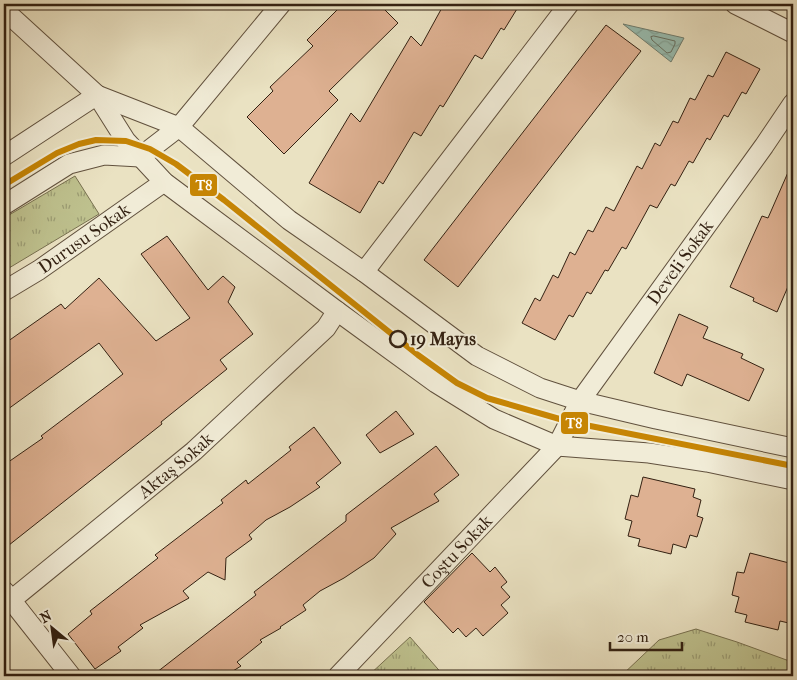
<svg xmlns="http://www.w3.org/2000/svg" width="797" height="680" viewBox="0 0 797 680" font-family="'IM FELL French Canon',serif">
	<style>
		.grass { fill: url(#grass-tufts); stroke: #787150 }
		.water { fill: url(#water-waves); stroke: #707f72 }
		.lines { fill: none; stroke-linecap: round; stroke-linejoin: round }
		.shore { stroke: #667062; stroke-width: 1 }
		.building { fill: #deb192; stroke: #332112 }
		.minor-casing { stroke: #61513e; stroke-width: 21 }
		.minor { stroke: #f1ecd7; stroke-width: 19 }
		.tram-1-casing { stroke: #f1ecd7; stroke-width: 10 }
		.tram-1 { stroke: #c68504; stroke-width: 6 }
		.stop-dot { fill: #f1ecd7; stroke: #332112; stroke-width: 2.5 }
		.labels { text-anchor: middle; stroke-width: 4; stroke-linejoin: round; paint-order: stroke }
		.street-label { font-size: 18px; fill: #332112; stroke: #f1ecd7 }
		.stop-label { font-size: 18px; font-weight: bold; fill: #332112; stroke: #f1ecd7; text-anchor: start }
		.line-badge { stroke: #f1ecd7; stroke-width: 2 }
		.badge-label { font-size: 14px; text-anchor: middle; font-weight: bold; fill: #fff }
	</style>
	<defs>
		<pattern id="grass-tufts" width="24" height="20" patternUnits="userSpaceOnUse" patternTransform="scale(1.25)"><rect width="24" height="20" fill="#bec18e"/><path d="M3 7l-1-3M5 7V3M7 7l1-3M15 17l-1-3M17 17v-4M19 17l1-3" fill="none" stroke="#9b9c73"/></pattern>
		<pattern id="water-waves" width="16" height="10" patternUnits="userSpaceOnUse" patternTransform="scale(1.25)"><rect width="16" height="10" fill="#98beb2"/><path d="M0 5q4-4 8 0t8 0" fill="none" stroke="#83a398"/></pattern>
	</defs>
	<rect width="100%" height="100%" fill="#eae2c2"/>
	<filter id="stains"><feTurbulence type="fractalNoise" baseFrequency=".004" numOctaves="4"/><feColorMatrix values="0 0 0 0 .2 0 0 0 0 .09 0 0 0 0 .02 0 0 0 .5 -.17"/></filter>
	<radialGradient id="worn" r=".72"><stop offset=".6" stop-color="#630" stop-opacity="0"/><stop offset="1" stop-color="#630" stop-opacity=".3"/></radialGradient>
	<!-- grass -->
	<g class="grass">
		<path d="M75,176L99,214L4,271V218Z"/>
		<path d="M696,629L737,642L792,662L793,676H621L659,640Z"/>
		<path d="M410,637L444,676H368Z"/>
	</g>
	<!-- water -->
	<path class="water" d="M623,24L684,38L671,62Z"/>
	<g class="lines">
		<!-- shore -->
		<path class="shore" d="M654,36L675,41V44L671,52L667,53L652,40L651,37Z"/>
	</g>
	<!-- building -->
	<g class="building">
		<path d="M343,4H379L398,23L329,91L338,100L284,154L247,117L273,91L270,87L313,46L307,40Z"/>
		<path d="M444,4H520L504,30L501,28L482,59L475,55L443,107L440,105L421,136L414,132L383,184L379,181L360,213L309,183L351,113L360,122L411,36L421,46Z"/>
		<path d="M606,25L641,51L458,287L424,260Z"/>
		<path d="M726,52L760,69L746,94L742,92L728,117L724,115L710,140L707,138L693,163L689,161L675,186L671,184L657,208L650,205L626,249L622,247L608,271L605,270L591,294L587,292L573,317L569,315L555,340L522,323L535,298L540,301L553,275L558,278L570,252L575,255L588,230L593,232L606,207L614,211L637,166L642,169L655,143L660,146L673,121L678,123L690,98L695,100L708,75L713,77Z"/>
		<path d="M793,161V275L777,312L753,301L754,298L730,287L762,216L768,218Z"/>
		<path d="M167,236L208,290L223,276L235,287L228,302L253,334L220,360L227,369L161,422L162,424L4,549V465L43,438L41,436L123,374L99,343L4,412V344L61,304L65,309L99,278L156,341L190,318L141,254Z"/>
		<path d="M679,314L708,327L703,338L743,354L741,358L764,369L749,401L687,374L682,386L654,373Z"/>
		<path d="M396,411L414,434L380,453L366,435Z"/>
		<path d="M314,427L341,463L316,483L320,487L290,507L266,520L249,535L252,539L226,558L225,580L208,572L183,591L189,598L140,625L143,628L118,647L121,651L95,669L68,634L92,614L90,611L158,558L155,555L223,503L221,500L246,480L248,484L291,450L289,447Z"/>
		<path d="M436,446L459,475L434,494L439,501L391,528L396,534L374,558L344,578L320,591L303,605L306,610L280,627L281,628L260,640L262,642L237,662L241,666L225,676H152L256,595L254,592L346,521V515Z"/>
		<path d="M643,477L695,489L693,497L701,500L697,516L703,518L697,537L690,535L686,548L673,544L671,554L638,546L640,539L628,536L632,521L625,519L631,495L638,497Z"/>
		<path d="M472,553L490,572L495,567L507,582L501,587L510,597L501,605L508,613L483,636L476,628L466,637L458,628L453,633L424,602Z"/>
		<path d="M750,553L793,564V624L780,621L778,630L745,622L747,615L735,612L739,597L732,595L737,572L744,573Z"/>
	</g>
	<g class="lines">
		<!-- minor casing -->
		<g class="minor-casing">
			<g id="minor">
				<path d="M735,4L793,33"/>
				<path d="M4,10L97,95L126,141L164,182L337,311L436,383L494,419L557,446L649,453L707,462L793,480"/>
				<path d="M97,95L179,127L289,220L364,272L477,356L540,388L580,401L656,419L793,448"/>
				<path d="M4,156L97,95"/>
				<path d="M4,205L69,164L104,155L140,157L179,127L281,4"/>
				<path d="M364,272L569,4"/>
				<path id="s1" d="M4,291L39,270L164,182"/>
				<path d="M4,591L71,676"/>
				<path id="s2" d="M4,606L194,451L326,328L337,311"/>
				<path id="s3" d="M338,676L557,446L580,401L764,146L793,103"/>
			</g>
		</g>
		<!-- minor -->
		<use href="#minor" class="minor"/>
		<!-- tram-1 casing -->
		<g class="tram-1-casing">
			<path id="tram-1" d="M4,185L57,153L79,144L96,140L126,141L150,149L176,164L224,200L418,355L457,383L487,398L570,422L793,466"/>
		</g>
		<!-- tram-1 -->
		<use href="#tram-1" class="tram-1"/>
	</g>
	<!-- markers -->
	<circle class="stop-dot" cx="398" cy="339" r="8"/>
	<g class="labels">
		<!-- street labels -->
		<g class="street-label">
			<text dy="6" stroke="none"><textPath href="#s1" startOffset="96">Durusu Sokak</textPath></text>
			<text dy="6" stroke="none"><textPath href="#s3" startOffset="539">Develi Sokak</textPath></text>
			<text dy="6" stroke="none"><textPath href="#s2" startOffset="222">Aktaş Sokak</textPath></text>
			<text dy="6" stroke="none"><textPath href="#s3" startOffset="172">Coştu Sokak</textPath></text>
		</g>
		<!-- stop labels -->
		<g class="stop-label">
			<text x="410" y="345">19 Mayıs</text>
		</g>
	</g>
	<g class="line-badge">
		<rect x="189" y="173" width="29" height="24" rx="5" fill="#c68504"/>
		<rect x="560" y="411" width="29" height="24" rx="5" fill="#c68504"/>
	</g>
	<g class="badge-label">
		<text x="204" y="190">T8</text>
		<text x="574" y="428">T8</text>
	</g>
	<!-- margin -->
	<rect width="797" height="680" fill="none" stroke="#eae2c2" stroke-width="20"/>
	<rect x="5" y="5" width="787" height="670" fill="none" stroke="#332112" stroke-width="2.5"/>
	<rect x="10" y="10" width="777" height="660" fill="none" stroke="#332112"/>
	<!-- north arrow -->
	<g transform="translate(52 628) rotate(331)" stroke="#f1ecd7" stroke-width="4" paint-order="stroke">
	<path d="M0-4L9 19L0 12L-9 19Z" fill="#332112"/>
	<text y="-8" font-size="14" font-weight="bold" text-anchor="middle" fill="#332112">N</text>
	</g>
	<!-- scale -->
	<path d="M610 642v8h72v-8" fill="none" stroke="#332112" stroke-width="2.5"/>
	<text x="617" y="642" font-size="15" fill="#332112" stroke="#f1ecd7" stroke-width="4" paint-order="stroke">20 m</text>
	<rect width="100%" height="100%" filter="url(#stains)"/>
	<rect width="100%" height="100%" fill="url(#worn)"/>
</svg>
